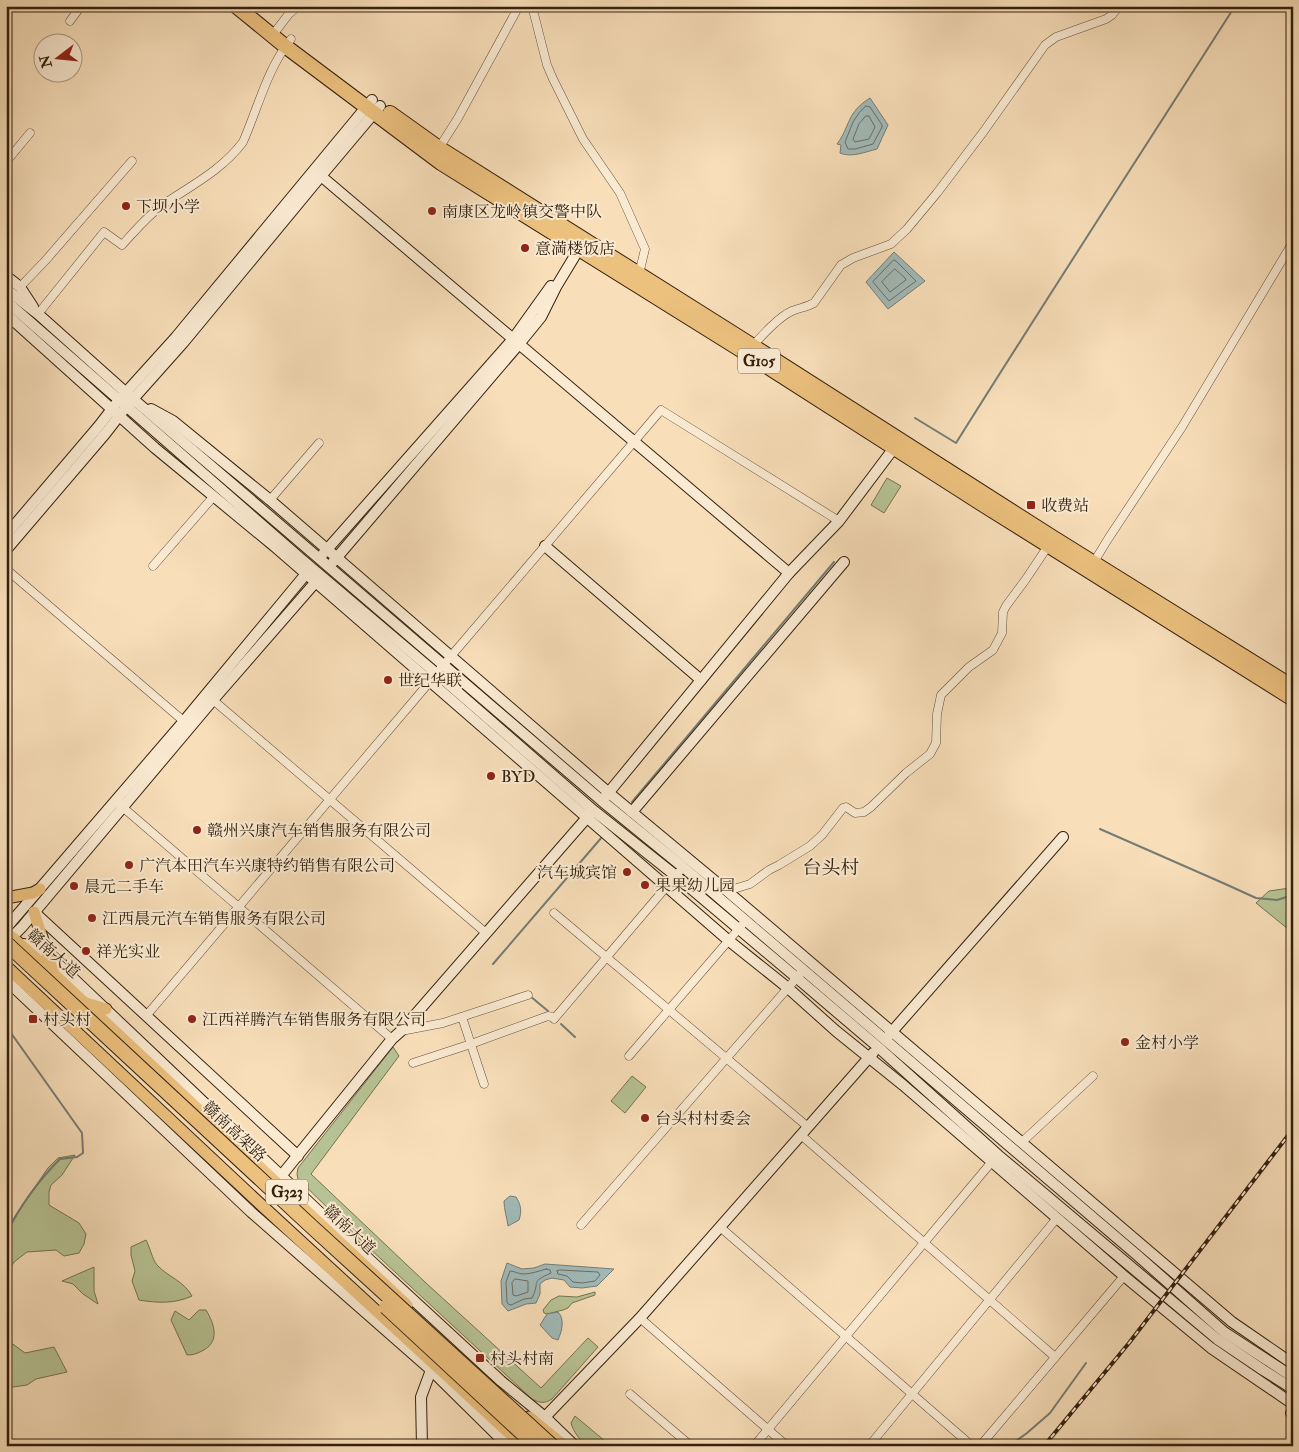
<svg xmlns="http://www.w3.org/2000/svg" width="1299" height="1452" viewBox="0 0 1299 1452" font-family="'IM FELL Double Pica','Noto Serif SC',serif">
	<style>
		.green { fill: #b7c395; stroke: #757252 }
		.water { fill: #a1bab9; stroke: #757c75 }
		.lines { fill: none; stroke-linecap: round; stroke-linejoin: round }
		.shore { stroke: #6a6d64; stroke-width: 1 }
		.stream { stroke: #757c75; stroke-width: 2 }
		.street-casing { stroke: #645039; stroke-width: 9 }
		.secondary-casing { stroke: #33200e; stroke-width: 12 }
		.primary-casing { stroke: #33200e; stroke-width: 13 }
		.highway-casing { stroke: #33200e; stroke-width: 16 }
		.street { stroke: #faead2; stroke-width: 8 }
		.secondary { stroke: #faead2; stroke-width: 10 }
		.primary { stroke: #ecc07d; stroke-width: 11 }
		.highway { stroke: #ecc07d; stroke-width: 14 }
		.rail-casing { stroke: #33200e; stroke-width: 4 }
		.rail { stroke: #faead2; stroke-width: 2; stroke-dasharray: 5.5; stroke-linecap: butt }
		.highway-bridge-casing { stroke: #33200e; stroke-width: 16; stroke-linecap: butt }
		.highway-bridge { stroke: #ecc07d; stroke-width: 14 }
		.poi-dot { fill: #8f2418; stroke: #faead2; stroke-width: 2 }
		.labels { text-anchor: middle; stroke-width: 4; stroke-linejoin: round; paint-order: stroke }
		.shield { fill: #faead2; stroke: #6f5d49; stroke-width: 1 }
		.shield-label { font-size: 15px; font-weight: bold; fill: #33200e }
		.poi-label { font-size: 16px; fill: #33200e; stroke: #faead2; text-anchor: start }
		.street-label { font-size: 16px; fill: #33200e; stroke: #faead2 }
		.quarter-label { font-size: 19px; fill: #33200e; stroke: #faead2 }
	</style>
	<rect width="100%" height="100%" fill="#f8dfba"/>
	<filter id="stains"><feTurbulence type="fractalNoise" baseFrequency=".004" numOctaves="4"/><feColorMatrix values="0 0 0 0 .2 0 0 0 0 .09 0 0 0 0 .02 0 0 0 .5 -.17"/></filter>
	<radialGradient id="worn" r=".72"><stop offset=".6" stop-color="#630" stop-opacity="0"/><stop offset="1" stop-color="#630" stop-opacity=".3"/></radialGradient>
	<!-- green -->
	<g class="green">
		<path d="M887,478L901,486L884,513L871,505Z"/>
		<path d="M1293,887V933L1256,903L1269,891L1290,888Z"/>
		<path d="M393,1047L399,1056L311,1174L426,1283L541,1388L588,1338L598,1347L552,1399C544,1404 540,1403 532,1399L368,1247L298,1179L297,1174L298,1168Z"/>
		<path d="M632,1076L646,1087L625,1113L611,1101Z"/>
		<path d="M75,1155L62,1175L51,1185L49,1192V1205L79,1223L86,1234L84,1244L79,1253L64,1256L56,1250L27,1252L14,1262L10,1269L6,1289V1232L15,1216L48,1168L58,1158Z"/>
		<path d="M146,1240C150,1247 152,1259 157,1265C168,1277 184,1281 192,1296C175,1304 157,1303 139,1300L132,1281L135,1271L131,1255V1247Z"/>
		<path d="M94,1267V1291L98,1304L83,1294L73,1284L62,1281Z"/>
		<path d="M595,1292V1295L572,1303L568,1308L563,1310L547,1314L544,1313L543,1310L551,1300L559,1296L577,1297Z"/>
		<path d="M199,1310H206C215,1325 220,1342 202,1351C196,1354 193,1355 187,1355L171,1320L175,1311L189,1320Z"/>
		<path d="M6,1339L25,1353L54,1347L67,1372L36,1379L27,1385L6,1388Z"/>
		<path d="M575,1416L611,1446C605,1446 595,1448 589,1446C581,1443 573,1431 571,1423Z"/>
	</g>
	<!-- water -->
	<g class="water">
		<path d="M870,98L888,125L877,149C865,152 851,158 840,153L841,145L837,144C851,125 846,113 870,98Z"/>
		<path d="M894,252L925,281L888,309L866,282Z"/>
		<path d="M510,1196L516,1197C521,1205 522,1211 519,1220L508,1226C507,1217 504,1210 504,1201Z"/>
		<path d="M507,1263L522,1269L534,1268L545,1264L614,1269L597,1286L582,1288L570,1287L564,1280L552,1278L545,1280L540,1284V1294L536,1303L526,1304L508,1311L502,1304L501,1281Z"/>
		<path d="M558,1312C565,1319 562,1331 558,1340L552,1338L540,1325L547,1314Z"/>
	</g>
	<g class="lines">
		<!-- shore -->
		<g class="shore">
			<path d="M866,106L870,107L882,125V127L873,144L855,149H848L845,142L853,122L859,113Z"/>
			<path d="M866,116H869L875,127L869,139L855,142L853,139L859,124Z"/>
			<path d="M894,260L896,261L916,281L889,301L873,282Z"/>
			<path d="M895,269L905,278L906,280L890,292L882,282Z"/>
			<path d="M546,1269L550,1270L551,1273C529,1283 541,1280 532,1298L524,1299L511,1305L508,1304L507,1302L506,1282L510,1271C514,1271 519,1274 523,1274C531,1274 539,1271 546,1269Z"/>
			<path d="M560,1270L598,1272L600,1275L595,1281L582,1283L573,1282L567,1276L558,1274L557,1271Z"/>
			<path d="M515,1279L528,1281V1292L516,1296L513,1295L512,1283Z"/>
		</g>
		<!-- stream -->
		<g class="stream">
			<path d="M915,418L956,443C1048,296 1142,152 1235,6"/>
			<path d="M632,802L834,562"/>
			<path d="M1100,829L1223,883L1256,898L1277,900L1293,895"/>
			<path d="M493,964L602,837"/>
			<path d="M530,996L548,1011"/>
			<path d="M561,1024L575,1037"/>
			<path d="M6,1026L82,1133L83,1153L77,1157L60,1159C38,1181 20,1206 6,1234"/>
			<path d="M1009,1446L1027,1433L1050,1413L1086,1363"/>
		</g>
		<!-- street casing -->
		<g class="street-casing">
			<g id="street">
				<path d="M532,6L547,65L553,79L583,139L620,193L645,249L639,274"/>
				<path d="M70,21L81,6"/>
				<path d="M272,36L288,15L298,6"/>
				<path d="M439,148L458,118L519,6"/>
				<path d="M6,162L30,133"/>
				<path d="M20,287L45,261L132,161"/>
				<path d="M38,314L104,232L122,245C135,231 148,215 164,204C192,185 222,170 243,142C258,108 267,69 291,39"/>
				<path d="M753,346C761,336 780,316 792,311C799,308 807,307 814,303L841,265L853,258L891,244L907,229L937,193L984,131L1045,45L1056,37L1106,19L1112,15L1119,6"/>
				<path d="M270,500L319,443"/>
				<path d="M1094,562L1108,539L1182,427L1293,242"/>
				<path d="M153,566L214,496"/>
				<path d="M6,569L187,724"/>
				<path d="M440,669L661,410L839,521"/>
				<path d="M213,700L486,933"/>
				<path d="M119,804L392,1039"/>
				<path d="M727,891L750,884L769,870L779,865L810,846L822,835L843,808L846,807L855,813L864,812L871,807L906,773L930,754L936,743L937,714L941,695L969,667L993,650L1002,633L1003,612L1006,606L1026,579L1048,546"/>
				<path d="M554,913L808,1127"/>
				<path d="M146,1016L433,678"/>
				<path d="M462,1017L484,1084"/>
				<path d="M401,1031L443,1023L528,995"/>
				<path d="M629,1056L742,925"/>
				<path d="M413,1063L471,1044L548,1016L552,1017L554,1019L679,872"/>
				<path d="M801,1135L1055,1357"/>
				<path d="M1022,1142L1093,1076"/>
				<path d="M581,1225L800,974"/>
				<path d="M720,1227L972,1446"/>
				<path d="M640,1318L787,1446"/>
				<path d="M630,1394L691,1446"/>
				<path d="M754,1446L995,1158"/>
				<path d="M869,1446L1057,1218"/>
				<path d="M980,1446L1124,1276"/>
			</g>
		</g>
		<!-- secondary casing -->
		<g class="secondary-casing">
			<g id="secondary">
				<path d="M321,176L789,573"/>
				<path d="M6,276L20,287L33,307"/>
				<path d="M6,289L38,314L133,399L602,801L683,867L1137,1255L1224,1332L1293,1377"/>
				<path d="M6,301L300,558L437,674L593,810L676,876L797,978L878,1047L998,1155L1217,1339L1263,1370L1293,1389"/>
				<path d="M6,314L155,448L274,546L728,940L788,988L836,1031L903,1085L1124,1276L1211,1348L1293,1404"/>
				<path d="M151,409L173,421L270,500L609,793L727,891L1232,1322L1293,1364"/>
				<path d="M6,535L98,427L119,400L176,337L372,100"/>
				<path d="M545,546L701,680"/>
				<path d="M6,550L105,434L126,407L183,343L321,176L380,106"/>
				<path d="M323,554L513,339L551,286"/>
				<path d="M333,562L519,344L541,317L556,287L582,244"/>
				<path d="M605,797L789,573L839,521L897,444"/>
				<path d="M632,812L844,562"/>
				<path d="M34,912L298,1156"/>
				<path d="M6,928L184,721L310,569"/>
				<path d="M7,942L22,927L213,700L320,577"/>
				<path d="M24,944L57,963L371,1261L501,1381L545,1417L575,1446"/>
				<path d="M6,980L251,1212L431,1370L508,1446"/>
				<path d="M889,1035L1063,837"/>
				<path d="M281,1176L392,1039L401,1031L591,813"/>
				<path d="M1291,1413H1293"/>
				<path d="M535,1430L545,1417L640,1318L873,1053"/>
				<path d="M422,1446L421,1397L431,1370"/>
			</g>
		</g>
		<!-- primary casing -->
		<g class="primary-casing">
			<g id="primary">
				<path d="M6,898L33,893L40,889"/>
				<path d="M34,912L53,972"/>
				<path d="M6,932L54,974L407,1305"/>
				<path d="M6,966L257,1201L523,1446"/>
				<path d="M86,1003L106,1009"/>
				<path d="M529,1417L565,1446"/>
			</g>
		</g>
		<!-- highway casing -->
		<g class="highway-casing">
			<g id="highway">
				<path d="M236,6L285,46L441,163L749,355L982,504L1293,699"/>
				<path d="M390,113L439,148L753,346L1052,537L1293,687"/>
			</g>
		</g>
		<!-- street -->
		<use href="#street" class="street"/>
		<!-- secondary -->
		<use href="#secondary" class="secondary"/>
		<!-- primary -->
		<use href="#primary" class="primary"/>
		<!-- highway -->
		<use href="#highway" class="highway"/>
		<!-- rail casing -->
		<g class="rail-casing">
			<path id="rail" d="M1044,1446L1129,1343L1293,1129"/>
		</g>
		<!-- rail -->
		<use href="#rail" class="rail"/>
		<!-- highway-bridge casing -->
		<g class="highway-bridge-casing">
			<g id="highway-bridge">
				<path d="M6,943L311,1226L552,1446"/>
				<path d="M386,1307L536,1446"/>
			</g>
		</g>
		<!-- highway-bridge -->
		<use href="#highway-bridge" class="highway-bridge"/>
	</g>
	<!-- markers -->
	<g class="poi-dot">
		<circle cx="126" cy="206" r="5"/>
		<circle cx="432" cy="211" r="5"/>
		<circle cx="525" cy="248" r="5"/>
		<rect x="1026" y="500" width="10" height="10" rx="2.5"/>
		<circle cx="388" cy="680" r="5"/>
		<circle cx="491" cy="776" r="5"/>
		<circle cx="197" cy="830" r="5"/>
		<circle cx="129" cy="865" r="5"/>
		<circle cx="627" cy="872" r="5"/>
		<circle cx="645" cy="885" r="5"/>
		<circle cx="74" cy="886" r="5"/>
		<circle cx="92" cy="918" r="5"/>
		<circle cx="86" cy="951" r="5"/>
		<rect x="28" y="1014" width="10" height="10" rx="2.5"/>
		<circle cx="192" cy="1019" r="5"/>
		<circle cx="1125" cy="1042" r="5"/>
		<circle cx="645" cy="1118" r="5"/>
		<rect x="475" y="1353" width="10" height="10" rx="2.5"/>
	</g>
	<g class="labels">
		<!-- shield labels -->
		<g class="shield">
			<rect x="738" y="348.5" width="42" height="25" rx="4"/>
			<rect x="266" y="1179.5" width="42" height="25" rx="4"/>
		</g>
		<g class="shield-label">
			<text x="759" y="366">G105</text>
			<text x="287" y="1197">G323</text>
		</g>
		<!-- poi labels -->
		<g class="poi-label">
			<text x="136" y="212">下坝小学</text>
			<text x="442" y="217">南康区龙岭镇交警中队</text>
			<text x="535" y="254">意満楼饭店</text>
			<text x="1041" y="511">收费站</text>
			<text x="398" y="686">世纪华联</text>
			<text x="501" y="782">BYD</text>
			<text x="207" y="836">赣州兴康汽车销售服务有限公司</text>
			<text x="139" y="871">广汽本田汽车兴康特约销售有限公司</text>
			<text x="617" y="878" text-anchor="end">汽车城宾馆</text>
			<text x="655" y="891">果果幼儿园</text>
			<text x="84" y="892">晨元二手车</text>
			<text x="102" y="924">江西晨元汽车销售服务有限公司</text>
			<text x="96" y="957">祥光实业</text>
			<text x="43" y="1025">村头村</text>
			<text x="202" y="1025">江西祥腾汽车销售服务有限公司</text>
			<text x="1135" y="1048">金村小学</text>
			<text x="655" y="1124">台头村村委会</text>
			<text x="490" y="1364">村头村南</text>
		</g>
		<!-- street labels -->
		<g class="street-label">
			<text transform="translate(54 953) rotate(42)" y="6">赣南大道</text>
			<text transform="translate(235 1131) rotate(43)" y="6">赣南高架路</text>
			<text transform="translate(350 1229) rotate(43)" y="6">赣南大道</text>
		</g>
		<!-- quarter labels -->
		<g class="quarter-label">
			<text x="831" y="874">台头村</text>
		</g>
	</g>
	<!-- margin -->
	<rect width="1299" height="1452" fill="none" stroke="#f8dfba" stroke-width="25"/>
	<rect x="8" y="8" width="1284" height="1437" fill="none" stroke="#33200e" stroke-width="2.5"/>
	<rect x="12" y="12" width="1274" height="1427" fill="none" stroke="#33200e"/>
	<!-- north arrow -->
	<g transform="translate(58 58) rotate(254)"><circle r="24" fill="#faead2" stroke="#aa9984"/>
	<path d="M0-4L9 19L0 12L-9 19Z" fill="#8f2418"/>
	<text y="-8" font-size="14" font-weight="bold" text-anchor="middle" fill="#33200e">N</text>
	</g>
	<rect width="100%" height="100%" filter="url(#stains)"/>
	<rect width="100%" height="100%" fill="url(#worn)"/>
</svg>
